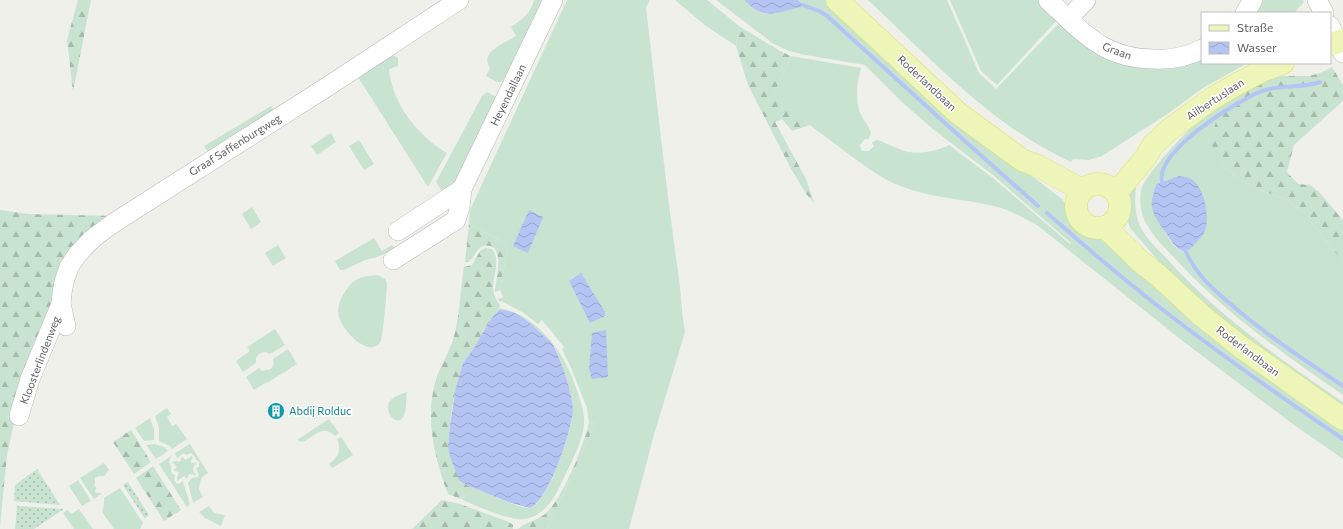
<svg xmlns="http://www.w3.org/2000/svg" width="1343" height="529" viewBox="0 0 1343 529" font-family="Commissioner,sans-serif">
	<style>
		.grass { fill: #c9e3d1; fill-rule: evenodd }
		.forest { fill: url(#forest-firs) }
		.garden { fill: url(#garden-dots) }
		.water { fill: url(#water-waves) }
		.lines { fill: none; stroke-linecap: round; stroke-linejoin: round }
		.stream { stroke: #b4c5f4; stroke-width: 4 }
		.minor-casing { stroke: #b8b8bd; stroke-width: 20 }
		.major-casing { stroke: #dee071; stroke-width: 23 }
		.minor { stroke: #fff; stroke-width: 19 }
		.major { stroke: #edf5b8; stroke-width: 22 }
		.labels { text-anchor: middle; stroke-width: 3; stroke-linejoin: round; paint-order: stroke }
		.street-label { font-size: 11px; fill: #606166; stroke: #fff }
		.culture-label { font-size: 11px; fill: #0d838f; stroke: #fff; text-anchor: start }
	</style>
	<defs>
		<pattern id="forest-firs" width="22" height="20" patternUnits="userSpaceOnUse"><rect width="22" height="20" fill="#c9e3d1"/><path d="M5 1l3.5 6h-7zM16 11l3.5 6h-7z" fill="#a7bbad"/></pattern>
		<pattern id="garden-dots" width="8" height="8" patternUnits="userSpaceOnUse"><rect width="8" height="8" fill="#c9e3d1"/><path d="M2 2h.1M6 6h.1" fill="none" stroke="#a7bbad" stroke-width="1.8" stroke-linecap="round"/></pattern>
		<pattern id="water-waves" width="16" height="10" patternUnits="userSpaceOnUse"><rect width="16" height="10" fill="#b4c5f4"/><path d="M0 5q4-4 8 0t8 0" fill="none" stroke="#96a3c9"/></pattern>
	</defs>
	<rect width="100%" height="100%" fill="#eff0e9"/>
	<!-- grass -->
	<g class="grass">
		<path d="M534,0H550L506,77L501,82H497L486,76L490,68C479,52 505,43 516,36L511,27C522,19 531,14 534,0Z"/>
		<path d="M567,0H650L646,7C656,93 665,179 677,265C681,287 681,310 685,332L654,435L629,529H547L595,424L589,423L587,408L572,370L562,349L564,347L542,320L538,324L522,312L501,301L500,302L498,299L503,297L500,290L508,245L469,223L470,210Z"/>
		<path d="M675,0H707L739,26L736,46L706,26Z"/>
		<path d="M716,0C722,0 739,0 744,0C750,2 754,9 759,12C771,18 790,10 800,2L798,0H831L971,130L1062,199C1067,205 1067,210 1069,217C1076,232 1090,236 1104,236L1343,427V459L1294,425L1184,342L1037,225C1026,219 1014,212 1001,208C969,199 935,199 903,187C882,180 864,165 846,152C821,134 797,115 773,96L791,56L861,68C857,83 855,98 860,113C863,120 869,126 871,133L868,140L866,138L860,145L861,149L863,151H869L874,146L872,143C873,142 875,141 877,140C880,140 901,151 909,152C923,154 936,151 949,145L993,178L1070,244L1071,243L994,176L933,129L903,103L865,65L805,55L789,51L774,44Z"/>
		<path d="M868,0H947L979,73L996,89L1062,20L1097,49L1202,54V63H1248L1203,88L1166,115L1102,156L1088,160L1073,159L1071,162C992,126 931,59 868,0Z"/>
		<path d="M950,0H1040L1059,18L997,85L981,71Z"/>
		<path d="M1258,0H1303L1304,2L1294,13H1250Z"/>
		<path d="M392,55L398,57V66L389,69C392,104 418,136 447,153L428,187L356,74Z"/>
		<path d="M487,92L500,99L455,190L445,196L436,182L482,96Z"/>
		<path d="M1229,100L1219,163L1239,179L1265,192L1286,199L1303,212L1333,250L1343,260V395C1285,355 1228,315 1180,264C1169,252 1155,239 1147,225C1141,215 1139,202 1141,190C1145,174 1190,127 1204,116C1212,111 1221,106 1229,100ZM1179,176L1202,193L1207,214L1202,236L1186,252C1168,249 1163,225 1158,210C1157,205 1153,198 1153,192C1154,189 1155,187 1158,184Z"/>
		<path d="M271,106L275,111L211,156L204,146Z"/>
		<path d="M331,133L336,142L317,155L311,146Z"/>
		<path d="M359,140L374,164L364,170L349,146Z"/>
		<path d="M1136,186C1135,200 1134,214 1141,228C1147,240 1159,250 1168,260C1219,316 1281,360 1343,402V412L1278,366L1169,273L1130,228L1127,218L1128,205L1126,196Z"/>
		<path d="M252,207L261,222L251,229L242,214Z"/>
		<path d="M374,238L382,251L392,245L395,249L377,257L365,260L344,270H340L335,261Z"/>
		<path d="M278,245L286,258L273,266L265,253Z"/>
		<path d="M378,275L385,279L387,283C387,291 383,339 380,343C367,359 338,326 338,312C338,305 341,297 345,292C353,278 363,276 378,275Z"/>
		<path d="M500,308C507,310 515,312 522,316C551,333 569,363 578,394C581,403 585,413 584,423C584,439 570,465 563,480C555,497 545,516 524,519C512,522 474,505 461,499L471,493L474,488C484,492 522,510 531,508C548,503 573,427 573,409C573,396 562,361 555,348C553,343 547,339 543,335C531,324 517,310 499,310Z"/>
		<path d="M275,329L285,345L270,354C265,351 259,352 256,358V363L243,372L236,361L250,351L247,347Z"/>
		<path d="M288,349L297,364L267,383V382L254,390L246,377L259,368L262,371L271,369L274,364L273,359Z"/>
		<path d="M407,392C406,399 407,411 403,417C396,428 383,410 390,401C394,396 401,394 407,392Z"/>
		<path d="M167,408L171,414L167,417L172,426L176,424L187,439L172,449L170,446L159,441V428L155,416Z"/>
		<path d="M150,418L154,429V440L144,441L135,428Z"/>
		<path d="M329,419L339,433L335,436C322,423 314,438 302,442L297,440Z"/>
		<path d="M341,437L353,455L332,468L329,464C338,458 342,450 337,439Z"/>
		<path d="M155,444L164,447L168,451L156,459L146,445Z"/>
		<path d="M190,444L208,473L201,478L199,489L203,497L193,503L188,483L192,478L198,477L199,475L196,468L199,467V462L195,459L196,458L191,453L186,455L184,453L177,458L175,453Z"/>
		<path d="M171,456L169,462L171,467V470L172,474L175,475L174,480L177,484L180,483L183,481L190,505L187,507L159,464Z"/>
		<path d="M192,456L193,458L191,461V463L196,462V464L192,469L194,468L193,471L196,475L189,474L187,479L184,476L177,481V479L179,472L174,471V469L177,467L172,462L176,461L180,462L181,458L183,457L185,460Z"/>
		<path d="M104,463L109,470L104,476H98L95,478V483L94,485L96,488L95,492L97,493H102L94,499L80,478Z"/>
		<path d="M78,480L91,501L82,506L69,486Z"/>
		<path d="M120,488L143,523L140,529H114L102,512L104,505V498Z"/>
		<path d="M209,506L214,513L225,515L221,526L205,518L199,512Z"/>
		<path d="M79,509L93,529H74L63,513L68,510L71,514Z"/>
	</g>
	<!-- forest -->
	<g class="forest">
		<path d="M78,0H91L73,92L67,40Z"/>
		<path d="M739,26L780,51L791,56L773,96L810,125L792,131L782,119L775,122L806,179L814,202L806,194L790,167L748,85L736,46Z"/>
		<path d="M1332,67L1343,85V101L1294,145L1287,172L1298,184L1310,185L1319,192L1343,220V260L1333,250L1303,212L1286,199L1265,192L1239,179L1219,163L1213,153L1212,139L1217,116L1229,100L1268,80L1280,76H1309L1320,73Z"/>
		<path d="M0,210L28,214L116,216L67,265L16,414L7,455L0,526Z"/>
		<path d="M469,223L508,245L500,290L495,292C495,281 505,250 490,246C480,243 476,253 472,259H471L468,262H465Z"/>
		<path d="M485,248L492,249C505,266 483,285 500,305C499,314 488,323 483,331C481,335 479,340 477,344C472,351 466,357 463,365C456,381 445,439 450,456C453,465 459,475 464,484L474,488L471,493L461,499L448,494C435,460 425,419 435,383C439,368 448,355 453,340C460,316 460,291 464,267L472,265L480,251Z"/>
		<path d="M589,423L595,424L547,529H518C525,522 537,521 545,514C562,500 584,445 589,423Z"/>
		<path d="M131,430L151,462L134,474L113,442Z"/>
		<path d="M153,466L181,510L164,521L136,478Z"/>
		<path d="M442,500L460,504L509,522L513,525V529H412Z"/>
	</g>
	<!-- garden -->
	<g class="garden">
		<path d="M37,469L60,505L14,501L15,485Z"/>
		<path d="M128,482L149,515L145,519L123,485Z"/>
		<path d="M17,506L64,509L34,529H15Z"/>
	</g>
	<!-- water -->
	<g class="water">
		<path d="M744,0H798L803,5L801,7C789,9 775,16 763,13C756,12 749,4 744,0Z"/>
		<path d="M1179,176C1185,177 1192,178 1196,183C1205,194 1209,215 1206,228C1203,238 1193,246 1186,252C1176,250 1171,241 1166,233C1158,221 1148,210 1153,196C1154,191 1154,187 1157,184Z"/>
		<path d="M529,210L543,217L528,253L513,246Z"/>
		<path d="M581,273L605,312V316L590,323L569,281Z"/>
		<path d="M499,310C517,309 531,324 543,335C547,339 553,343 555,349C562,362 573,395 573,410C572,429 549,501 530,508L508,502L464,484L459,480L450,457L448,446L450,425L456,387L463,363L476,345L483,332L491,319Z"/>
		<path d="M606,330L608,377L592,379L589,369L592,333Z"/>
	</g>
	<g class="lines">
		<!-- stream -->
		<g class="stream">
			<path d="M803,5L819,11L826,15L957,134L1038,206"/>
			<path d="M1162,182C1155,151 1237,101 1262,91C1281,84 1301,89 1320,82"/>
			<path d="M1047,213C1079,241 1111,269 1144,295C1208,346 1275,393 1343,439"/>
			<path d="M1186,252C1197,276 1214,290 1234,307C1268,336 1306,361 1343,386"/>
		</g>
		<!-- minor casing -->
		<g class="minor-casing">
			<g id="minor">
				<path d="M1048,0C1082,32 1104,59 1154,59C1171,60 1187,57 1202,49"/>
				<path d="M1317,0L1324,13"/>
				<path d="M1245,13L1253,0"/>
				<path d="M1068,19L1086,0"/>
				<path d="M1330,26L1343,53"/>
				<path d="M398,231L462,189"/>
				<path d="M393,260L456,220L460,207L462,189L553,0"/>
				<path d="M66,326L61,304L62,293L64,282L69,267L77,255L92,239L112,224L333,83L459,0"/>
				<path d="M19,416L30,379L61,304"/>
			</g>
		</g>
		<!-- major casing -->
		<g class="major-casing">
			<g id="major">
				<path d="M837,0L958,113L1022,160L1038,166L1082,190"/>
				<path d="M1330,45L1343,40"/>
				<circle cx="1098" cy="206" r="22"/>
				<path d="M1116,193L1146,157L1153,145L1170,129L1213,98L1237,84L1262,71L1283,63"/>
				<path d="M1105,227L1140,261L1159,276L1201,315L1241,347L1343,419"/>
			</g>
		</g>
		<!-- minor -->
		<use href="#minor" class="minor"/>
		<!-- major -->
		<use href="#major" class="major"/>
	</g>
	<!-- icons -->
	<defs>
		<g id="building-disc" transform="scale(0.9)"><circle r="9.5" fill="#0f9aa8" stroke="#fff"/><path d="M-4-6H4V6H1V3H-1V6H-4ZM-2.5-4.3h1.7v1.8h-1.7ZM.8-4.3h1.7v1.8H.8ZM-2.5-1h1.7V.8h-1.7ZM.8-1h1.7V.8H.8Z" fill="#fff"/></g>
	</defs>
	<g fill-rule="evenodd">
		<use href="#building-disc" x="276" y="411"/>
	</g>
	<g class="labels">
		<!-- street labels -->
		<g class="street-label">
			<text transform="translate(1117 51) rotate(20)" y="4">Graan</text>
			<text transform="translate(927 83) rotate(43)" y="4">Roderlandbaan</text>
			<text transform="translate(508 95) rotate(-64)" y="4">Heyendallaan</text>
			<text transform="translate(1215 99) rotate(-33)" y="4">Ailbertuslaan</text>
			<text transform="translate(235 145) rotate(-32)" y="4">Graaf Saffenburgweg</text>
			<text transform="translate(1248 351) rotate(37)" y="4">Roderlandbaan</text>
			<text transform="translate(40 360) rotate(-69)" y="4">Kloosterlindenweg</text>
		</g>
		<!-- culture labels -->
		<g class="culture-label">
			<text x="289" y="415">Abdij Rolduc</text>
		</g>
	</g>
	<!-- legend -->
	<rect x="1201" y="12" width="130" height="52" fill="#ffffff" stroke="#bfc0c2"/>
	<rect x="1209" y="25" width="20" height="6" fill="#edf5b8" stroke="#bfc0c2"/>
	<text x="1237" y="32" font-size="12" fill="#606166">Straße</text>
	<rect x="1209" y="42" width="20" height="12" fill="url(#water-waves)" stroke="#bfc0c2"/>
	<text x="1237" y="52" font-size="12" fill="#606166">Wasser</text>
</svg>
